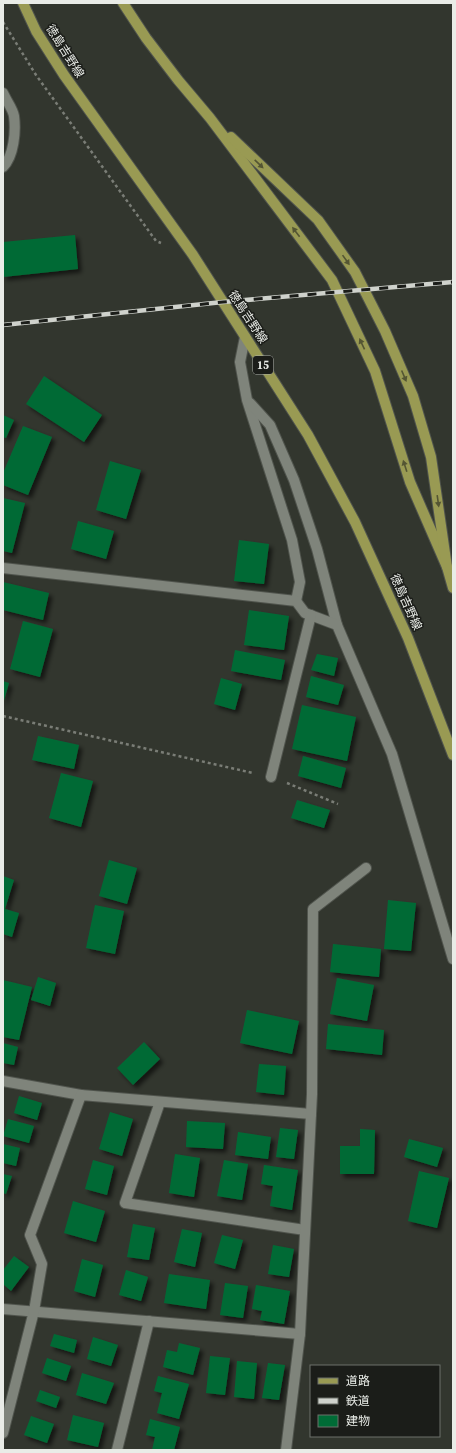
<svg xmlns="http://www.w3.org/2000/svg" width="456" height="1453" viewBox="0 0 456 1453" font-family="'Source Serif 4','Noto Sans JP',serif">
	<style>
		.building { fill: #006b36; filter: url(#shadow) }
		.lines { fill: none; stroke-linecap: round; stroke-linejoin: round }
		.street-casing { stroke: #50544d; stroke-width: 12 }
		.primary-casing { stroke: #50544d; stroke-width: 12 }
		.path { stroke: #7a7d76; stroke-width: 2.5; stroke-dasharray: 3 3; stroke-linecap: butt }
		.street { stroke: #7f847b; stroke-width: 10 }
		.primary { stroke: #999a53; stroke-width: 10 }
		.rail-casing { stroke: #cfd2cc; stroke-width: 4.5 }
		.rail { stroke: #1b1d19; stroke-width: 3; stroke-dasharray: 9; stroke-linecap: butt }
		.oneway { fill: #545533 }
		.labels { text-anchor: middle; stroke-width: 3; stroke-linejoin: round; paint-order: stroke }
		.shield { fill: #1b1d19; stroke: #abaea9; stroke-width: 1 }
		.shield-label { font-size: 11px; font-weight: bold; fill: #e9ece7 }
		.street-label { font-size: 12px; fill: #e9ece7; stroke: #1b1d19 }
	</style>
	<defs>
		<filter id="shadow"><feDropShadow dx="3.5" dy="3.5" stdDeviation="2" flood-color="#0009"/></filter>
	</defs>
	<rect width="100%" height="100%" fill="#32362e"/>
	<!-- building -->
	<g class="building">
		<path d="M75,235L78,269L3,277V242Z"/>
		<path d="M44,376L102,415L84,442L26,404Z"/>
		<path d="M3,415L14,420L6,438L3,437Z"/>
		<path d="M23,426L52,437L28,495L3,485V473Z"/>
		<path d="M110,461L141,470L126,519L96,510Z"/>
		<path d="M3,498L25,503L12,553L3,551Z"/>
		<path d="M78,521L114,531L106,559L71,549Z"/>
		<path d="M239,540L269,544L264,584L234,581Z"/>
		<path d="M3,582L49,593L43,620L3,610Z"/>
		<path d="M249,610L289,616L284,650L244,645Z"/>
		<path d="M23,621L53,629L40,677L10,669Z"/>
		<path d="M235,650L285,660L281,680L231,671Z"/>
		<path d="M317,654L338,658L334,676L311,670Z"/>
		<path d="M311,676L344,685L338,705L306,697Z"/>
		<path d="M221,678L242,684L235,710L214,704Z"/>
		<path d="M3,681L9,683L3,704Z"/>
		<path d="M302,705L356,717L347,761L292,749Z"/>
		<path d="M38,736L79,745L74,769L32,760Z"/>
		<path d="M303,756L346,768L341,788L298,776Z"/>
		<path d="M61,773L93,781L81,827L49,818Z"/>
		<path d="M297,800L330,810L324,828L291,818Z"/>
		<path d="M109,860L137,868L127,904L99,896Z"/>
		<path d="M3,876L14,880L5,909L19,913L12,937L3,934Z"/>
		<path d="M388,900L416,903L411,951L384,949Z"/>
		<path d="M95,905L124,911L115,954L86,948Z"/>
		<path d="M333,944L381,949L379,977L330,972Z"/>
		<path d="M38,977L56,983L50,1006L31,1000Z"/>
		<path d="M337,978L374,985L367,1021L330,1014Z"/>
		<path d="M3,980L32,987L19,1040L3,1037Z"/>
		<path d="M247,1010L299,1021L292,1054L240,1043Z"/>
		<path d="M328,1024L384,1030L382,1055L326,1049Z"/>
		<path d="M144,1042L160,1059L133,1085L117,1068Z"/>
		<path d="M3,1043L18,1047L14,1065L3,1063Z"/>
		<path d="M259,1064L286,1066L284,1095L256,1092Z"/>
		<path d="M19,1096L42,1103L37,1120L14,1113Z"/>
		<path d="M110,1112L133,1119L122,1156L99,1149Z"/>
		<path d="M8,1119L34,1126L29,1143L3,1136Z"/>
		<path d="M187,1121L225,1123L223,1149L186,1147Z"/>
		<path d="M280,1128L298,1130L294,1159L276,1157Z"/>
		<path d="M360,1129L375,1130L374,1174H340V1146H360Z"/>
		<path d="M238,1132L271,1137L268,1159L235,1155Z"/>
		<path d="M409,1139L443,1148L437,1167L404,1157Z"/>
		<path d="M3,1144L20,1148L16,1166L3,1163Z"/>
		<path d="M175,1154L200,1158L194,1197L169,1193Z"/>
		<path d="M93,1160L114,1166L107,1195L85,1189Z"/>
		<path d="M224,1160L248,1164L242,1200L217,1196Z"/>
		<path d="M264,1165L298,1170L292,1210L270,1206L273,1186L261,1184Z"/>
		<path d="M419,1171L449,1178L437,1228L408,1221Z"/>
		<path d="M3,1174L12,1176L6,1194L3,1193Z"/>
		<path d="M73,1201L105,1211L96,1242L64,1233Z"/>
		<path d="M133,1224L155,1228L149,1260L127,1257Z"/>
		<path d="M182,1229L202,1233L195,1267L174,1262Z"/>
		<path d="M222,1235L243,1240L235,1269L214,1263Z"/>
		<path d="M273,1245L294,1249L289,1277L268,1274Z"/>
		<path d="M14,1256L29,1267L11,1291L3,1284V1270Z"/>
		<path d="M82,1259L103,1265L95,1297L74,1291Z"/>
		<path d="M126,1270L148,1277L141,1301L119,1295Z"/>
		<path d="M169,1274L210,1280L206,1309L164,1303Z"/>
		<path d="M225,1283L248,1286L243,1318L220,1315Z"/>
		<path d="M256,1285L290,1291L284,1324L260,1320L262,1311L252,1309Z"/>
		<path d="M54,1334L77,1340L74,1353L50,1346Z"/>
		<path d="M93,1337L118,1345L111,1366L87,1359Z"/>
		<path d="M179,1343L200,1348L193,1375L163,1367L167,1350L177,1352Z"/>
		<path d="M210,1356L230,1358L225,1395L206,1393Z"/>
		<path d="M47,1358L71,1366L66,1381L42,1373Z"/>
		<path d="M237,1361L257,1363L254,1399L234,1397Z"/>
		<path d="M268,1363L285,1365L279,1400L262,1398Z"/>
		<path d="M82,1373L114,1383L106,1404L76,1395Z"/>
		<path d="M158,1376L189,1384L179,1419L157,1413L162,1393L154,1391Z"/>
		<path d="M40,1390L60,1397L56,1408L36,1401Z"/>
		<path d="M73,1415L104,1423L98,1447L67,1440Z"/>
		<path d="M31,1416L54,1424L47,1443L24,1435Z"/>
		<path d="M150,1419L180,1427L174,1450H152L155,1437L146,1435Z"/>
	</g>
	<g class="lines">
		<!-- street casing -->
		<g class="street-casing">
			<g id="street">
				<path d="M3,93C6,100 13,109 14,116C16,131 14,156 3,167"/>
				<path d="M245,337L240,362L247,400L292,540L300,582L296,601"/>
				<path d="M250,403L270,425L294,480L317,549L337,625"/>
				<path d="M3,568L296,601L305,613L337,625L392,754L453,959"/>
				<path d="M271,777L311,615"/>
				<path d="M3,1081L81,1095"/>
				<path d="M160,1102L125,1203L305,1230"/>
				<path d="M3,1309L300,1334"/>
				<path d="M3,1433L34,1311L42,1264L30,1235L81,1095L311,1114"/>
				<path d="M117,1450L149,1321"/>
				<path d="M286,1450L300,1334L312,1094L313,909L366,868"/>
			</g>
		</g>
		<!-- primary casing -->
		<g class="primary-casing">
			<g id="primary">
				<path d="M23,3L36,31L64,75L193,255L308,435L355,522L408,638L453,755"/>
				<path d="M123,3L146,38L178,80L210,118L332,280L375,371L410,482L447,567"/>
				<path d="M231,137L318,220L355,272L385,331L413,396L431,457L447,567L453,588"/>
			</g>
		</g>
		<!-- path -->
		<g class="path">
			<path d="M3,22L36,75L156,241L161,243"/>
			<path d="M3,716L253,773"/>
			<path d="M287,783L338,804"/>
		</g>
		<!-- street -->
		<use href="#street" class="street"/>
		<!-- primary -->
		<use href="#primary" class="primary"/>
		<!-- rail casing -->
		<g class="rail-casing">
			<path id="rail" d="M3,325L223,302L453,282"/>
		</g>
		<!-- rail -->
		<use href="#rail" class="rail"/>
	</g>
	<!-- one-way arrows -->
	<defs><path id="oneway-solid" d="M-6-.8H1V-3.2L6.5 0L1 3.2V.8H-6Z"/></defs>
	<g class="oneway">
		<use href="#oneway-solid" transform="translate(259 164) rotate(44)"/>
		<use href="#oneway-solid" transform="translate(296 232) rotate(-127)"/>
		<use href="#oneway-solid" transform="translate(346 260) rotate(55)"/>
		<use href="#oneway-solid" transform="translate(362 344) rotate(-115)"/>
		<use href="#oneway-solid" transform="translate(404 376) rotate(67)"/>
		<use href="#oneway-solid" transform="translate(405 466) rotate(-108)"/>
		<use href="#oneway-solid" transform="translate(438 501) rotate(82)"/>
	</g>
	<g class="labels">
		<!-- shield labels -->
		<rect class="shield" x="253" y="356" width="20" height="18" rx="3"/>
		<g class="shield-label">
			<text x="263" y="369">15</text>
		</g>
		<!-- street labels -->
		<g class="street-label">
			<text transform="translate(65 51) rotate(58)" y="4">徳島吉野線</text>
			<text transform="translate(248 317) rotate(57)" y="4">徳島吉野線</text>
			<text transform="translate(406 602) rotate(66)" y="4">徳島吉野線</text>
		</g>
	</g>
	<!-- border -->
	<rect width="456" height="1453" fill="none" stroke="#e9ece7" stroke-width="8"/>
	<!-- legend -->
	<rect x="310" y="1365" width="130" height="72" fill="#1b1d19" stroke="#6d706b"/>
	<rect x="318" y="1378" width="20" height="6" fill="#999a53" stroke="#6d706b"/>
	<text x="346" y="1385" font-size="12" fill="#e9ece7">道路</text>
	<rect x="318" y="1398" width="20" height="6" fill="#cfd2cc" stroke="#6d706b"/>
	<text x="346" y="1405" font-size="12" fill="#e9ece7">鉄道</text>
	<rect x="318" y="1415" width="20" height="12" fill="#006b36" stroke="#6d706b"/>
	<text x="346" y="1425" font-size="12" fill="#e9ece7">建物</text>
</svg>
